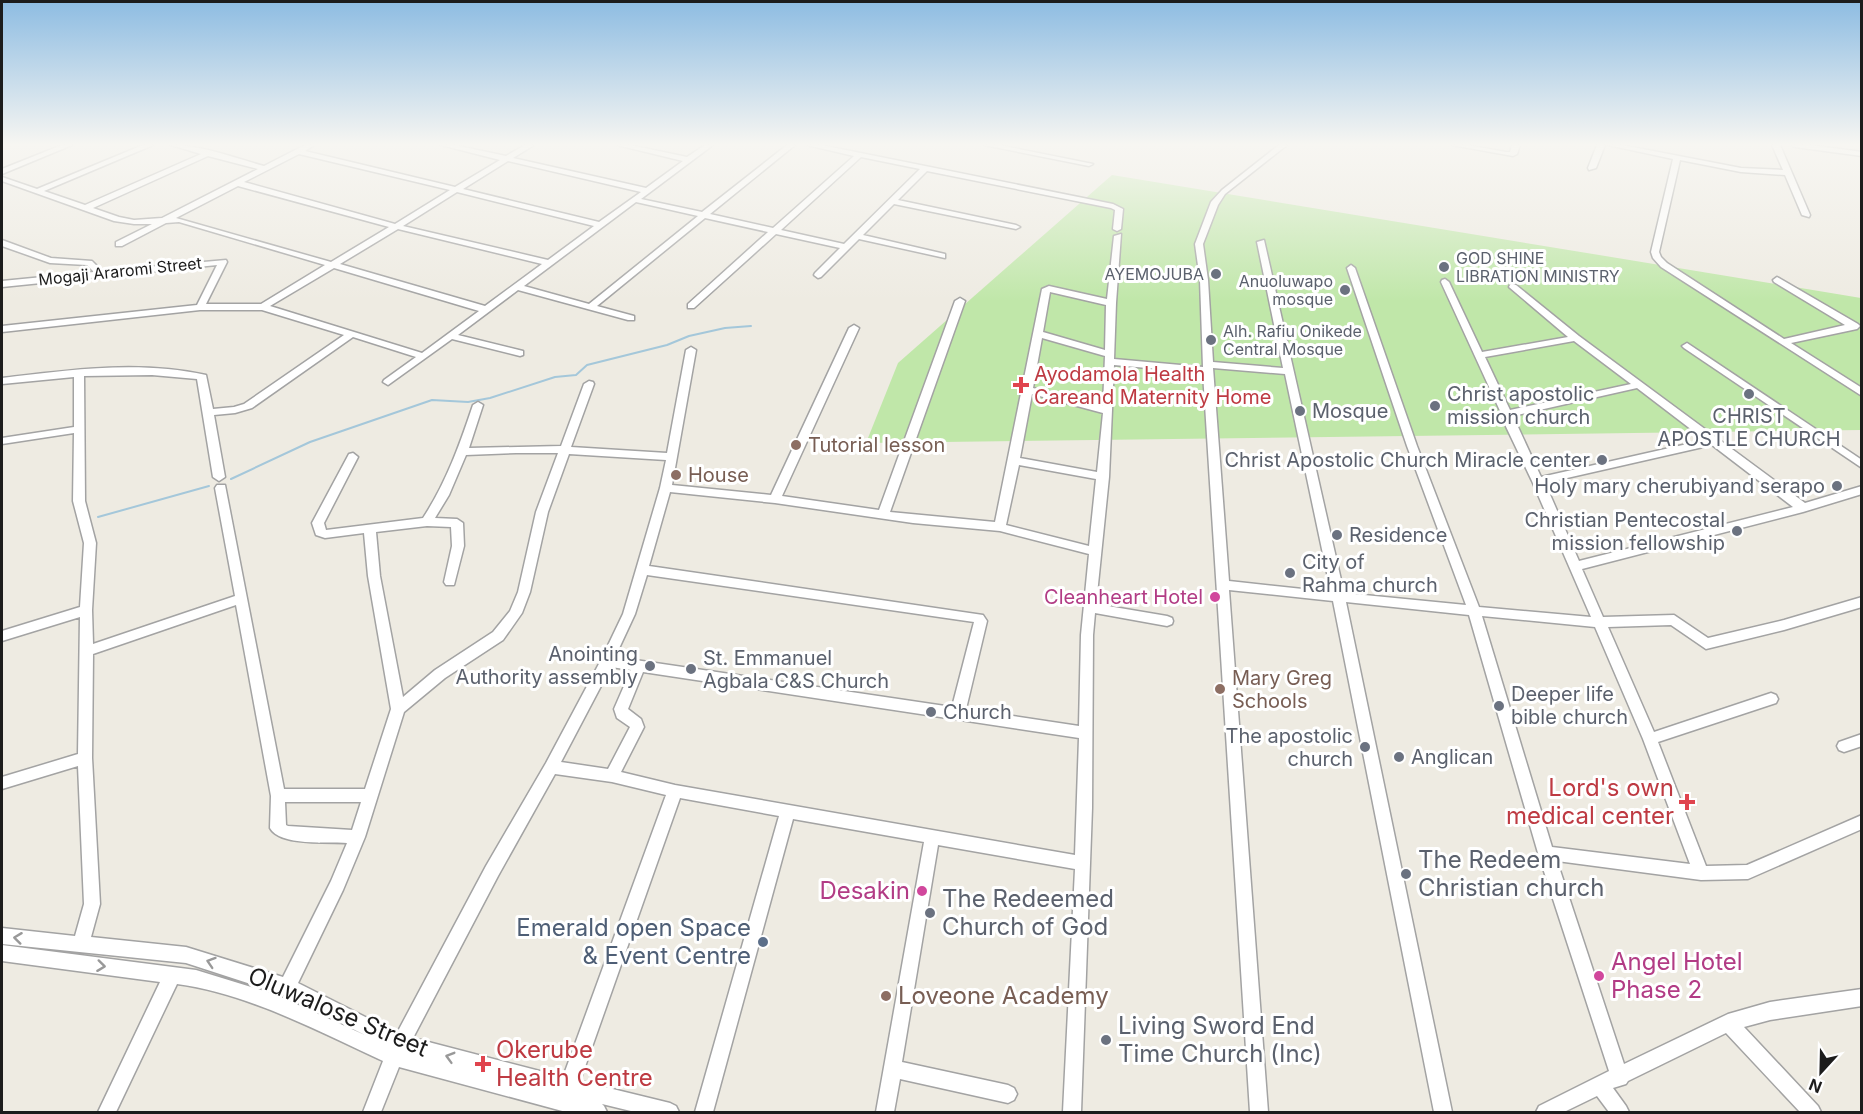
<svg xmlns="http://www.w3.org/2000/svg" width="1863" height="1114" viewBox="0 0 1863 1114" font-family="Inter,sans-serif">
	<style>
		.grass { fill: #c0e7a9 }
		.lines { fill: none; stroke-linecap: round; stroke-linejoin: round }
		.stream { stroke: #a4c7da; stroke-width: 2 }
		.minor-casing { stroke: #a3a3a3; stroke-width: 3 }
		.minor { fill: #fff; fill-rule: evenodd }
		.oneway { stroke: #999 }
		.worship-dot { fill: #6b7280; stroke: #fff; stroke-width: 2 }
		.health-dot { fill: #e0444e; stroke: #fff; stroke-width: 2 }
		.education-dot { fill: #8d6e63; stroke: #fff; stroke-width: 2 }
		.hotel-dot { fill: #d1479c; stroke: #fff; stroke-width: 2 }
		.service-dot { fill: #5c6f8a; stroke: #fff; stroke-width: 2 }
		.labels { text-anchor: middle; stroke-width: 6; stroke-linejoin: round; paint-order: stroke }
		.far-worship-label { font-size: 16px; fill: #5b616d; stroke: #fff; text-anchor: start }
		.far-street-label { font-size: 16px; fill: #1c1c1c; stroke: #fff }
		.health-label { font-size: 20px; fill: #be3a42; stroke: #fff; text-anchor: start }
		.worship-label { font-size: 20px; fill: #5b616d; stroke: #fff; text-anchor: start }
		.education-label { font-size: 20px; fill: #785e54; stroke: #fff; text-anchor: start }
		.hotel-label { font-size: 20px; fill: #b23c85; stroke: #fff; text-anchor: end }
		.near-health-label { font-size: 24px; fill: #be3a42; stroke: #fff; text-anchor: end }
		.near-worship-label { font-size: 24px; fill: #5b616d; stroke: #fff; text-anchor: start }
		.near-hotel-label { font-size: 24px; fill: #b23c85; stroke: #fff; text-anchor: end }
		.near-service-label { font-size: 24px; fill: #4e5e75; stroke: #fff; text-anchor: end }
		.near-education-label { font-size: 24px; fill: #785e54; stroke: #fff; text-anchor: start }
		.near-street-label { font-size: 24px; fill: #1c1c1c; stroke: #fff }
	</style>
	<rect width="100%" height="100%" fill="#eeebe2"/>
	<!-- grass -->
	<path class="grass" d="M1112,175L1861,298V430L866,443L898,363Z"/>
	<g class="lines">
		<!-- stream -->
		<g class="stream">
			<path d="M231,479L310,442L432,400L468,402L490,398L555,377L576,375L587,365L667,345L689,336L725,328L751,326"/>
			<path d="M98,517L209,486"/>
		</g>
		<!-- minor casing -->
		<g class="minor-casing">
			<g id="minor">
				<path d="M62,145H72L2,174V169Z"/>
				<path d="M143,145H153L44,191L85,205L201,154L171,145C201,145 235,158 264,166L305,145H314L305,151L455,187L500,160L441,145H454L506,156L525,145H534L513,158L646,188L683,161L617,145H630L687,157L705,145H713L641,199L702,212L787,145H795L710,214L773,228L854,156L807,145H821L1113,204L1123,209L1121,229L1117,231L1113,229L1115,210L1111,208L927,171L898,200L1016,225L1020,227L1016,229L894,204L863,235L945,254V258L859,239L821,277L818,278L814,275L815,273L840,248L776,234L694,308H688V304L768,232L705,218L597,306L634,316V320H628L518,290L458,335L523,351V355L520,356L452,339L388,385L383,382L384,380L416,357L353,337L252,408L235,413L214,415L225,477L219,481L213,477L197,379L152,375L84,376L85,501L96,543L92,610L93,644L235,596L215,488L217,485H225L284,789H365L391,709L368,576L364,533L325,538L316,535L312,523L349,454L353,453L358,457L324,523L326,530L423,518C446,483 460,444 473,405L478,402L483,405L469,448L561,446L584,384L589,381L593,382L594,384L571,447L667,453L686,350L691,347L696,350L672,485L771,495L849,328L854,325L859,328L782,496L879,510L955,301L960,298L965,301L890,512L995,522L1042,289L1049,286L1107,299L1114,236L1121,234L1116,303L1114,359L1203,367L1200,280L1195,244L1211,202L1222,190L1279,145H1287L1225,194L1218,205L1203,244L1208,280L1213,362L1283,368L1257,242L1264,240L1344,593L1466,605L1407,446L1347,268L1351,265L1355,268L1417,446L1479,607L1591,617L1532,481L1500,414L1501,413L1441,282L1442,280L1445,279L1449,282L1482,352L1568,337L1509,287L1510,285H1516L1579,336L1805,503L1862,486V494L1803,512L1582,569L1603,617L1674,615L1708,638L1784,620L1862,597V607L1784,630L1706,649L1671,625L1608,627L1654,732L1771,693L1776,695L1778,699L1776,703L1658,742L1706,866L1747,865L1862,815V829L1748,879L1701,880L1557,861L1624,1064L1728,1014L1770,1002L1862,989V1006L1770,1020L1744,1027L1818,1106L1821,1112H1800L1726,1033L1628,1081L1626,1084L1613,1088L1626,1106L1629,1112H1609L1597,1096L1564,1112H1536L1539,1106L1609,1071L1538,853L1469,615L1346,602L1452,1112H1434L1333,601L1229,590L1268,1112H1250L1203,373L1114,365L1109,477L1096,604L1167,616L1172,618L1173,621L1172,624L1167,626L1095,613L1093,635L1092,808L1081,1112H1063L1075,869L938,845L902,1062L1008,1085L1014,1088L1017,1094L1014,1100L1008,1103L900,1079L894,1112H876L924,842L793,819L713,1112H695L779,816L680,798L580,1081L670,1103L676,1106L679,1112H635L602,1104L604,1106L607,1112H566L399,1067L381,1112H363L383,1061C320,1032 247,993 177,984L116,1112H98L160,982L2,961V945L196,970L274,994L367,1036L284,995L186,963L2,944V928L75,936L84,904L78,766L2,789V777L78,754L80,617L2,641V631L80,607L84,543L73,501L74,433L2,444V438L74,427V377L2,384V378C68,370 139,360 206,375L213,409L234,407L244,404L344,335L262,310H200L2,332V326L197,305L217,265L2,287V281L94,272L87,265L50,263L2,246V240L51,258L92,261L102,271L226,260L227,262L206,304H261L325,265L179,222L166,223L122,246H116V242L152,224H134L114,221L2,181V177L37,189ZM299,154L450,190L395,224L244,182ZM208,156L258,169L162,218L134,220L119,217L93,208ZM861,157L920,169L844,244L781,230ZM508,161L641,192L599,222L463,189ZM238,186L389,227L331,262L176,218ZM457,192L594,226L548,260L403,226ZM636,202L698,216L589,304L524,286ZM398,229L542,264L485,306L340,264ZM334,268L479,311L422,353L270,306ZM1050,292L1106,305L1105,350L1043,332ZM1042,338L1105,356L1103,406L1033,388ZM1574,341L1631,384L1510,410L1485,357ZM1213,368L1285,374L1331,592L1229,581ZM1637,388L1705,440L1541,477L1513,416ZM1032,394L1103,413L1097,472L1020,458ZM1712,445L1793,507L1579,561L1545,483ZM516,453H558L536,512L518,592L510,611L493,632L435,670L403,697L380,576L376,532L427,526L451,527L452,546L444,582L446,585H454L464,546L463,523L457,519L435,518L449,495L466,455ZM569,454L666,460L660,488L623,614L601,660L546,763L486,866L397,1033L298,983L343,890L365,837L404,712L445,678L503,640L522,613L530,592L548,512ZM1019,465L1096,479L1089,546L1006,525ZM670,492L775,503L913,523L1000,531L1089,554L1081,635L1079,726L966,709L987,621L983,615L649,566ZM647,575L974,622L952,707L615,657L635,614ZM236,605L271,796L270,828C279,846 329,842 347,843L331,881L283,977L186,947L91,937L100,904L92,758L93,654ZM1482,616L1595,627L1643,739L1690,864L1552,847ZM611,667L631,670L614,709L617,718L630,727L608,769L561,762ZM643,672L1079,738L1075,855L675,785L621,772L644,727L641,719L628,709ZM555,774L612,782L666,795L563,1077L413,1038L498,876ZM285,802H361L352,830L288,826L286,825Z"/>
				<path d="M984,145H999L1093,164L1089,166Z"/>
				<path d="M1452,145H1467L1506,152H1510L1512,145H1520L1517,154L1513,156Z"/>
				<path d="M1597,145H1605L1596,168L1589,170L1588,168Z"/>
				<path d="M1608,145H1622L1741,168L1783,170L1772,145H1780L1810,215L1809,217L1802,215L1785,175L1741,172L1680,160L1659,252L1661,257L1667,263L1784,339L1845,325L1774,282L1773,280L1777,277L1858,324L1860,326L1857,329L1791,343L1862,388V396L1661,267L1653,258L1651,252L1673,159Z"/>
				<path d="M1791,145H1810L1862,152V156L1795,147Z"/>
				<path d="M1687,343L1862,460V468L1684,348L1682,346Z"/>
				<path d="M1862,734V746L1844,752L1839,750L1837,746L1839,742Z"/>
			</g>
		</g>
		<!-- minor -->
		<use href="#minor" class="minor"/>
	</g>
	<!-- one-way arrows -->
	<defs><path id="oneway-chevron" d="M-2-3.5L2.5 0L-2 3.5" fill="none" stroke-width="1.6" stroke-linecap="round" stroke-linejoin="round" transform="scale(1.5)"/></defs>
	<g class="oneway">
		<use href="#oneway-chevron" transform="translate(18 938) rotate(-173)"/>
		<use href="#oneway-chevron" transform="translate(211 962) rotate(-162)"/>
		<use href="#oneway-chevron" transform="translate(101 966) rotate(7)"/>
		<use href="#oneway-chevron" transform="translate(450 1057) rotate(-164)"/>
	</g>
	<!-- sky -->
	<linearGradient id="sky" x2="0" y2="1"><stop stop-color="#8dbce2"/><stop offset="0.48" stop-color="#f7f6f2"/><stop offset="1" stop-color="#f7f6f2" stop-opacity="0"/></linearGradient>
	<rect width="1863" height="301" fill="url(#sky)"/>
	<!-- markers -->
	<g class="worship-dot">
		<circle cx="1444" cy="267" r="6"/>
		<circle cx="1216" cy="274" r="6"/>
		<circle cx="1345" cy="290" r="6"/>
		<circle cx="1211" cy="340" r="6"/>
		<circle cx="1749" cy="394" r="6"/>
		<circle cx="1435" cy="406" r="6"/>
		<circle cx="1300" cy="411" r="6"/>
		<circle cx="1602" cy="460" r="6"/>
		<circle cx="1837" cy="486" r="6"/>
		<circle cx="1737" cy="531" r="6"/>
		<circle cx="1337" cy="535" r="6"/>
		<circle cx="1290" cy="573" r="6"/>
		<circle cx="650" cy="666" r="6"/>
		<circle cx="691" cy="669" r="6"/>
		<circle cx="1499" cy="706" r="6"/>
		<circle cx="931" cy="712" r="6"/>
		<circle cx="1365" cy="747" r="6"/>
		<circle cx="1399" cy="757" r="6"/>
		<circle cx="1406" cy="874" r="6"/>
		<circle cx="930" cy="913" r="6"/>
		<circle cx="1106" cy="1040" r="6"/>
	</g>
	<g class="health-dot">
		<path d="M1018 376h6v6h6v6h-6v6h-6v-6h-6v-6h6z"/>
		<path d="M1684 793h6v6h6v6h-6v6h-6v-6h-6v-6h6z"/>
		<path d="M480 1055h6v6h6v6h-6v6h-6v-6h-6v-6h6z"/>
	</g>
	<g class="education-dot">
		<circle cx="796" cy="445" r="6"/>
		<circle cx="676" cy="475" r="6"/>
		<circle cx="1220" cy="689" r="6"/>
		<circle cx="886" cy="996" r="6"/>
	</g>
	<g class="hotel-dot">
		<circle cx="1215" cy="597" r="6"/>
		<circle cx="922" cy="891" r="6"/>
		<circle cx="1599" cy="976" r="6"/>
	</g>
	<circle class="service-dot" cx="763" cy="942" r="6"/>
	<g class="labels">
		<!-- far-worship labels -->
		<g class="far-worship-label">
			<text x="1456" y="264">GOD SHINE<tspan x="1456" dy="18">LIBRATION MINISTRY</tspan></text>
			<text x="1204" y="280" text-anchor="end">AYEMOJUBA</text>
			<text x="1333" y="287" text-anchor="end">Anuoluwapo<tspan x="1333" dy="18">mosque</tspan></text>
			<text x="1223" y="337">Alh. Rafiu Onikede<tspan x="1223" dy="18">Central Mosque</tspan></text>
		</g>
		<!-- far-street labels -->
		<g class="far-street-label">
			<text transform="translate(120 271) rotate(-6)" y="6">Mogaji Araromi Street</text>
		</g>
		<!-- health labels -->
		<g class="health-label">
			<text x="1034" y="381">Ayodamola Health<tspan x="1034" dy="23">Careand Maternity Home</tspan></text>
		</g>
		<!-- worship labels -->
		<g class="worship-label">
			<text x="1447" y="401">Christ apostolic<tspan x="1447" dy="23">mission church</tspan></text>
			<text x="1312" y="418">Mosque</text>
			<text x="1749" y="423" text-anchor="middle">CHRIST<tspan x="1749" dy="23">APOSTLE CHURCH</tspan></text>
			<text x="1590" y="467" text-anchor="end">Christ Apostolic Church Miracle center</text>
			<text x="1825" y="493" text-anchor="end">Holy mary cherubiyand serapo</text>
			<text x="1725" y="527" text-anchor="end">Christian Pentecostal<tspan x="1725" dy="23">mission fellowship</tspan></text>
			<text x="1349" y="542">Residence</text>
			<text x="1302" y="569">City of<tspan x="1302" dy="23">Rahma church</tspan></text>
			<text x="638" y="661" text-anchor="end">Anointing<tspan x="638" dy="23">Authority assembly</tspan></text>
			<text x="703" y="665">St. Emmanuel<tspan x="703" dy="23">Agbala C&amp;S Church</tspan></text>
			<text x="1511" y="701">Deeper life<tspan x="1511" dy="23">bible church</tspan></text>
			<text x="943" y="719">Church</text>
			<text x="1353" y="743" text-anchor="end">The apostolic<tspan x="1353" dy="23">church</tspan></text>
			<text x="1411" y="764">Anglican</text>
		</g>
		<!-- education labels -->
		<g class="education-label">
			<text x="808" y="452">Tutorial lesson</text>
			<text x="688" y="482">House</text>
			<text x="1232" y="685">Mary Greg<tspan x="1232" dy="23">Schools</tspan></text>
		</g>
		<!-- hotel labels -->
		<g class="hotel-label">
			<text x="1203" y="604">Cleanheart Hotel</text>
		</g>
		<!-- near-health labels -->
		<g class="near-health-label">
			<text x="1674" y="796">Lord's own<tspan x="1674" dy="28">medical center</tspan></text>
			<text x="496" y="1058" text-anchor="start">Okerube<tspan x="496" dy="28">Health Centre</tspan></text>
		</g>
		<!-- near-worship labels -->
		<g class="near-worship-label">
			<text x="1418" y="868">The Redeem<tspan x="1418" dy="28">Christian church</tspan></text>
			<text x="942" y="907">The Redeemed<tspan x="942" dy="28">Church of God</tspan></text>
			<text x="1118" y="1034">Living Sword End<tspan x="1118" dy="28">Time Church (Inc)</tspan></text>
		</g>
		<!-- near-hotel labels -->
		<g class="near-hotel-label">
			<text x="910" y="899">Desakin</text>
			<text x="1611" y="970" text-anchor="start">Angel Hotel<tspan x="1611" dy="28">Phase 2</tspan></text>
		</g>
		<!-- near-service labels -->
		<g class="near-service-label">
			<text x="751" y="936">Emerald open Space<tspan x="751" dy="28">&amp; Event Centre</tspan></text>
		</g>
		<!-- near-education labels -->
		<g class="near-education-label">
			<text x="898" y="1004">Loveone Academy</text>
		</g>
		<!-- near-street labels -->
		<g class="near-street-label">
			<text transform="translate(338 1012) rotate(23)" y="8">Oluwalose Street</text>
		</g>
	</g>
	<!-- border -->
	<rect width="1863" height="1114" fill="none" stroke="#1c1c1c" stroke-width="6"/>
	<!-- north arrow -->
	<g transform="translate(1821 1072) rotate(202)" stroke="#ffffff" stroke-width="4.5" paint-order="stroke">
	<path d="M0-4.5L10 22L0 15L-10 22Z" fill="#1c1c1c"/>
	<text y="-9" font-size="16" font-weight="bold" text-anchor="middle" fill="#1c1c1c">N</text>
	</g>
</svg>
